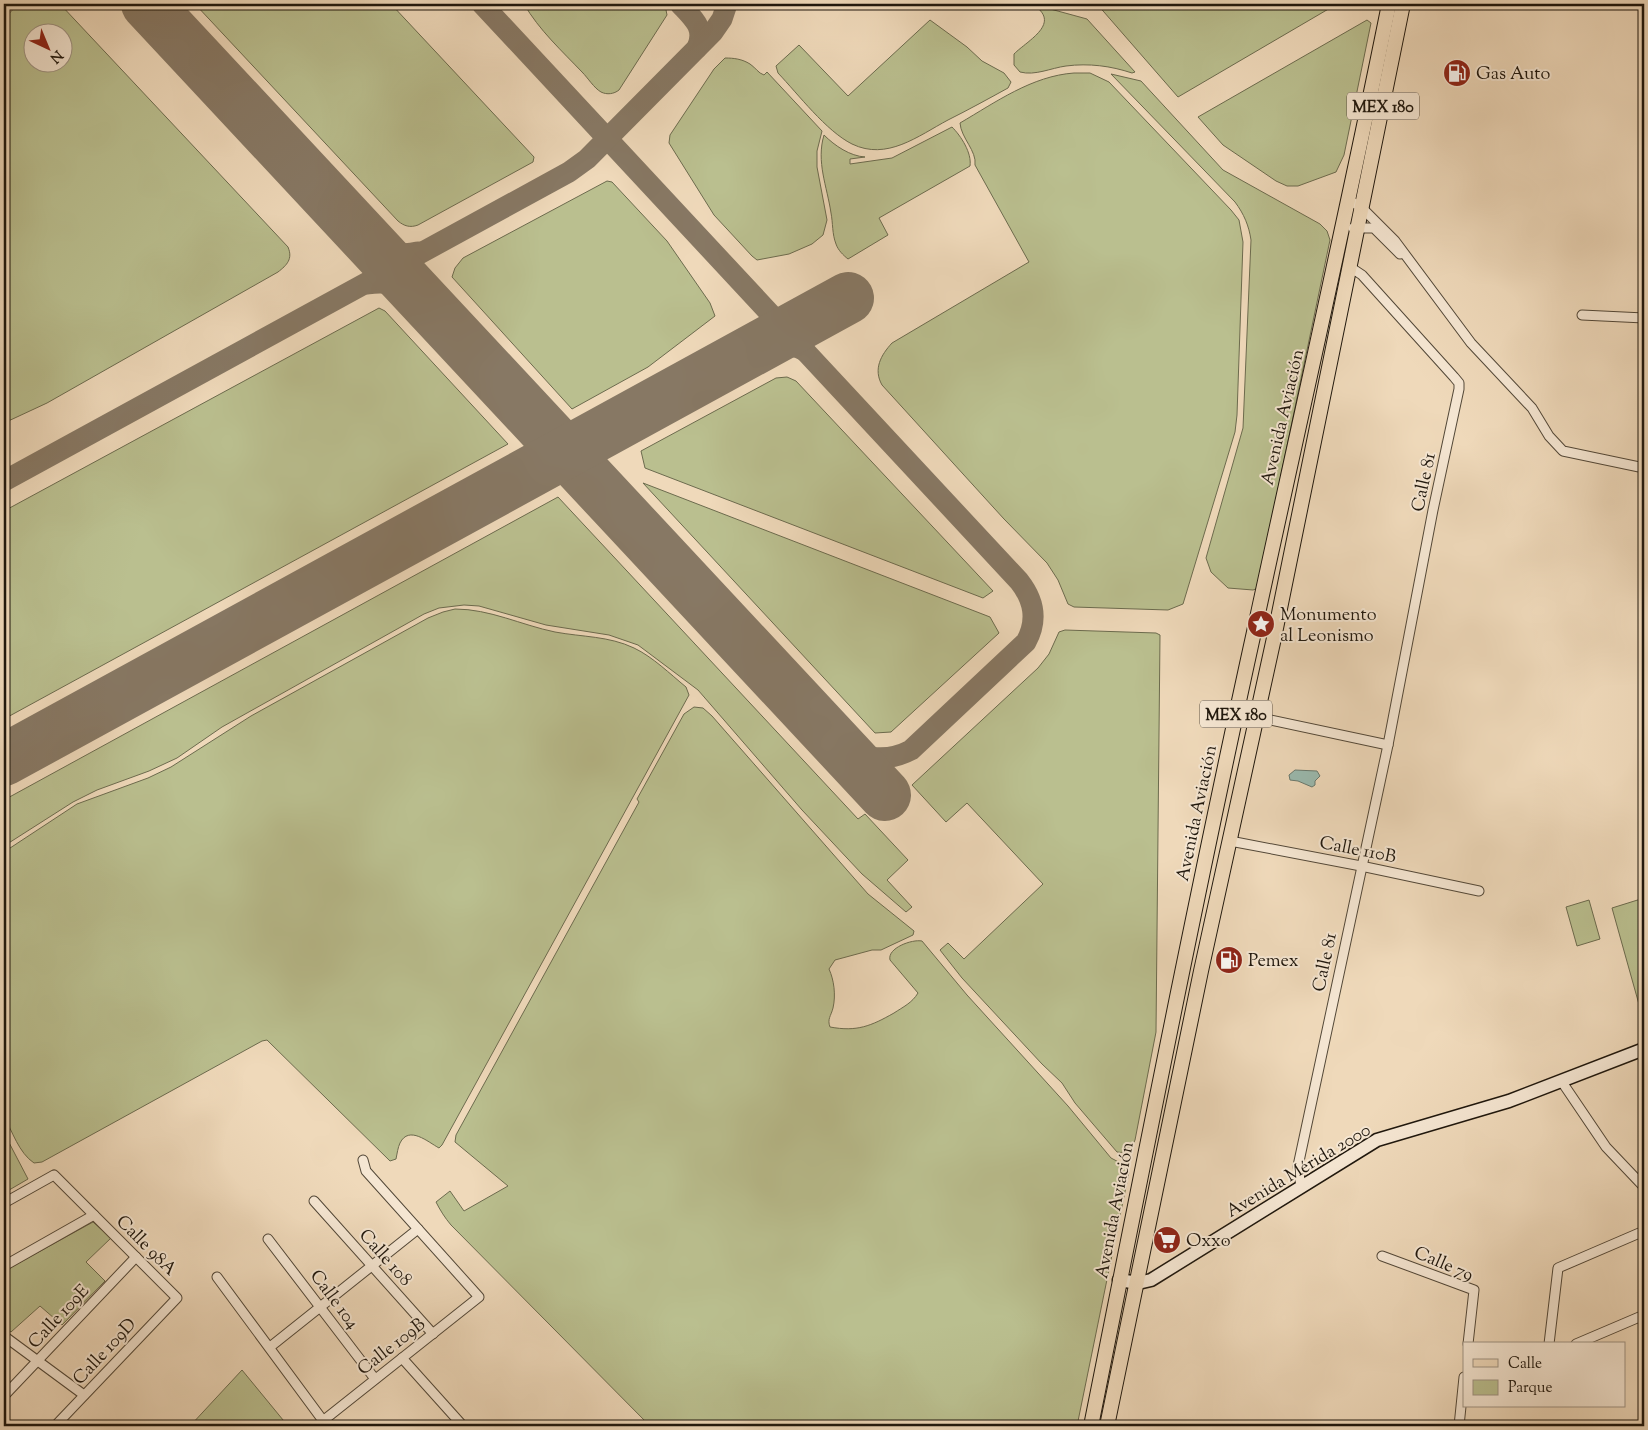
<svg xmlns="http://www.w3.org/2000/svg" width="1648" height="1430" viewBox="0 0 1648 1430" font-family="'Sorts Mill Goudy',serif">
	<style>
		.green { fill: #babf8f; stroke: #6c6b4e; fill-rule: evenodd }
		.water { fill: #9abaaf; stroke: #69796e }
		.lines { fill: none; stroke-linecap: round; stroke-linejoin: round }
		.taxiway { stroke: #877864; stroke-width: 21 }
		.runway { stroke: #877864; stroke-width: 52 }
		.street-casing { stroke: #534838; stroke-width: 11 }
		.secondary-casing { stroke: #1f170d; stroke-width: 15 }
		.primary-casing { stroke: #1f170d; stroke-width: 16 }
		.street { stroke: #f5e6d2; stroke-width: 9 }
		.secondary { stroke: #f5e6d2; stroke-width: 12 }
		.primary { stroke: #efd9ba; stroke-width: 14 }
		.labels { text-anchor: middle; stroke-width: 4; stroke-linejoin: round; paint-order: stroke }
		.shield { fill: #f5e6d2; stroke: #5f5548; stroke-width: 1 }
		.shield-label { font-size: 16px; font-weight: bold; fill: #1f170d }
		.poi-label { font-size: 18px; fill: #1f170d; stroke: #f5e6d2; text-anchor: start }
		.street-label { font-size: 18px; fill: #1f170d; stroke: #f5e6d2 }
	</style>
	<rect width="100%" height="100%" fill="#efd9ba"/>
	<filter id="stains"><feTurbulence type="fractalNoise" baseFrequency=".004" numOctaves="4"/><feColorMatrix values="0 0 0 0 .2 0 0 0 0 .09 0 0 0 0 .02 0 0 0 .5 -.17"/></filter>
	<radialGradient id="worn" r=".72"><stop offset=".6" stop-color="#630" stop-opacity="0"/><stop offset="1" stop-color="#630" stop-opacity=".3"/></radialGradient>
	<!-- green -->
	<g class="green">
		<path d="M18,4H60L288,247C293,259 287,265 278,272L47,403L4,423V19ZM32,32H62V62H32Z"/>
		<path d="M195,4H391L534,157L533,162L418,225C410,228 404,226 398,221Z"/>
		<path d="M524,4H660L666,10L667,15L619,90C614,94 607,95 601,92C594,88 588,78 582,72C562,51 539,30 524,4Z"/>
		<path d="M1032,4L1087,19L1135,72L1132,73C1111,66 1089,63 1066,66C1051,68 1035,76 1020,72L1014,65V54C1028,40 1063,23 1032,4Z"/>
		<path d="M1097,4H1337L1178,97Z"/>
		<path d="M930,20L967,47L982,61L1004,73L1011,82L1008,88C988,99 968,110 948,120C918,136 887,161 852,144C826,131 798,94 778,73L776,66L799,45L848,96Z"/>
		<path d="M1367,20L1371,23L1344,155L1336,172L1298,186H1287L1276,181L1223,145L1198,117Z"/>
		<path d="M725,58C734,58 742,59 750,64C756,68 758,73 764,75L767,72L822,131L817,151V167L827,220L823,235L812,244L789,254L757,260L752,256L714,215L669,143L670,135L714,69Z"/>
		<path d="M1074,73H1090L1109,82L1231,210L1239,220L1243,242L1237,415L1235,432L1183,604L1168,610L1074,607L1068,604L1058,580L1047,563L1004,519L882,385C873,369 881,355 892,343L1029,262L975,165C977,151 961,138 960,123C996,102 1032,76 1074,73Z"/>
		<path d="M1111,74L1141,81L1223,170L1320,224L1327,231L1330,240L1259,580L1256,589L1253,590L1228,588L1211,572L1206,558L1243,428L1251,240C1249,226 1244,214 1235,202Z"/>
		<path d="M952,127C961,136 972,153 970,166L879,218L888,235L848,259C843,255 838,250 836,244C832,234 833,223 831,213C827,186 816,162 824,135C835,146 850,156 865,157L850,159V164L892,158Z"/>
		<path d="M607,181L612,182L667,241L710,303L715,316L648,367L572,409L452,277L455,268L463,258Z"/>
		<path d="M379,308L385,311L508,444L4,719V511Z"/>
		<path d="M787,377L796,381L993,591L983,598L645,468L641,451L776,378Z"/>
		<path d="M643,483L990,617L999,633L891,732L875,733Z"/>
		<path d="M558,497L858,819L865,814L908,860L887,880L912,907L906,912L862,874L802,810L698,690L638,645L609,635L546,625L479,606L464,605L439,608L424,614L222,727L177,758L149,771L97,790L73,802L4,846V800Z"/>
		<path d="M455,609C490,609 521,625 555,632C582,637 609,636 634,648C653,657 670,674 686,687L689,695L442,1145L439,1148C428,1142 409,1125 400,1143C398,1147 397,1154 396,1159L390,1161L267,1040L262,1041L42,1162L34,1163C19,1153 12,1131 4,1116V852L77,804L148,778L171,767L251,716L428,618L443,612Z"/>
		<path d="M1065,630L1156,633L1160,635L1156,1032L1135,1140C1132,1148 1126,1154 1117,1152L1075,1103L1062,1083L1042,1064L962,978L940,950L948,943L964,959L1043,884L967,803L946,822L912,785L1038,668L1049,654L1059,632Z"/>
		<path d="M694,707L703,708L712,716L868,894L914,931L913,935L881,950H872L835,960L829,969C834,980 836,995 833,1008C831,1016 827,1019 830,1027C857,1032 871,1026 894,1013C903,1007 912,1003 918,993L890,960C887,948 912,939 922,941L967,995L1068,1106L1111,1158L1128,1167L1129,1172L1077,1426H650L451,1225C445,1218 440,1210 436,1202L450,1191L464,1211L508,1186L455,1142L456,1135L639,802L637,799L684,714Z"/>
		<path d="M1644,898V1007L1640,1008L1612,908Z"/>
		<path d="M1589,900L1600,939L1577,946L1566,907Z"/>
		<path d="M4,1133L28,1179L4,1193Z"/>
		<path d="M93,1222L111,1238L86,1262L105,1281L62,1325L40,1306L11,1332L4,1327V1271Z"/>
		<path d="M242,1370L288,1426H190Z"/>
	</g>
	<!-- water -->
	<path class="water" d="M1295,770L1317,771L1320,776L1315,781V785L1312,787L1298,781L1290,780L1289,775Z"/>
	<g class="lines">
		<!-- taxiway -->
		<g class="taxiway">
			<path d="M482,4L1019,581C1034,600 1038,620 1026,642L911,750C884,764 859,758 834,741"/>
			<path d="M680,4C693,18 706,28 697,48"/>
			<path d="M367,240C383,252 399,257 418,252"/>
			<path d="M368,284C387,281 401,285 418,294"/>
			<path d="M753,350C772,344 788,342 805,351"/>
			<path d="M4,481L569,172L587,159L713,32L722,19L727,4"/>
		</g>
		<!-- runway -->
		<g class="runway">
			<path d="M147,4L885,795"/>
			<path d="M4,760L848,298"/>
		</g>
		<!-- street casing -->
		<g class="street-casing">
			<g id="street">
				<path d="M1349,200L1362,208L1395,241L1471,343L1532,408L1549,436L1563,451L1644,468"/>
				<path d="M1353,228H1374L1400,254"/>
				<path d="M1582,315L1644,318"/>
				<path d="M1257,717L1388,745"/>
				<path d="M1230,841L1361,866L1479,891"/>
				<path d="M1562,1082L1606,1147L1644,1187"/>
				<path d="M1301,1187L1298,1166L1388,745L1433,510L1459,389V383L1454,377L1362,275L1350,267"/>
				<path d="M314,1201L433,1334"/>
				<path d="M4,1203L54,1175L177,1298L55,1426"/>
				<path d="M268,1239L375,1379"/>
				<path d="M1382,1256L1474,1290L1468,1344"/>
				<path d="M4,1266L94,1215"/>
				<path d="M217,1277L327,1426"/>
				<path d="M4,1336L84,1395"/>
				<path d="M1549,1344L1558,1268L1644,1231"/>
				<path d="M1576,1344L1644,1315"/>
				<path d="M270,1347L418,1229"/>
				<path d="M402,1358L463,1426"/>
				<path d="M4,1396L136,1257"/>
				<path d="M324,1420L479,1297L366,1171L363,1160"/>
				<path d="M1459,1426L1464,1377"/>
			</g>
		</g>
		<!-- secondary casing -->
		<g class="secondary-casing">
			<path id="secondary" d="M1119,1280L1138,1283L1151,1280L1377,1140L1509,1101L1644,1049"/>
		</g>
		<!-- primary casing -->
		<g class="primary-casing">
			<g id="primary">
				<path d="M1091,1426C1144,1161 1196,896 1254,632C1299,423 1347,214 1389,4"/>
				<path d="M1107,1426L1201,971L1274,638L1403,4"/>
			</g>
		</g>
		<!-- street -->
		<use href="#street" class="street"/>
		<!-- secondary -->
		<use href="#secondary" class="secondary"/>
		<!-- primary -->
		<use href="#primary" class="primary"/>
	</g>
	<!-- icons -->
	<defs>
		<g id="fuel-disc" transform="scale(1.4375)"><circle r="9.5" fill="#8f2418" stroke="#f5e6d2"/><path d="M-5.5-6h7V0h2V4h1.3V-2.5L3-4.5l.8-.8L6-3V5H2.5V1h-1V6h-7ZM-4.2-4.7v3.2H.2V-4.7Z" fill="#fff"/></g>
		<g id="sight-disc" transform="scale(1.4375)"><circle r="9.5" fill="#8f2418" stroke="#f5e6d2"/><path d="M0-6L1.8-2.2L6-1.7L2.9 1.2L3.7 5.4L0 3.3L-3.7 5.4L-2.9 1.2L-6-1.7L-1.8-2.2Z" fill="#fff"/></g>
		<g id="supermarket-disc" transform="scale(1.4375)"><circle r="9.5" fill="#8f2418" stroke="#f5e6d2"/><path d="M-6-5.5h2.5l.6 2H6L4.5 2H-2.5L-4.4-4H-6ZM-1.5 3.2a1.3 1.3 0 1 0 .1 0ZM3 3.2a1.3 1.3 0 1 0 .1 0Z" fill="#fff"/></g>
	</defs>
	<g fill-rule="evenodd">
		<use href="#fuel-disc" x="1457" y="73"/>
		<use href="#sight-disc" x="1261" y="624"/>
		<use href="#fuel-disc" x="1229" y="960"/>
		<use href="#supermarket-disc" x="1167" y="1240"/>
	</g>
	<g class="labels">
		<!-- shield labels -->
		<g class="shield">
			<rect x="1347" y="92.5" width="72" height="27" rx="4"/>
			<rect x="1200" y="700.5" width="72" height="27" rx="4"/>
		</g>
		<g class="shield-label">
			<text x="1383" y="112">MEX 180</text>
			<text x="1236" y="720">MEX 180</text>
		</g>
		<!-- poi labels -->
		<g class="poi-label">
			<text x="1476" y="79">Gas Auto</text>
			<text x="1280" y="620">Monumento<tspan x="1280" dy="21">al Leonismo</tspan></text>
			<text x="1248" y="966">Pemex</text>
			<text x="1186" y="1246">Oxxo</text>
		</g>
		<!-- street labels -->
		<g class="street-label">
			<text transform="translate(1282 417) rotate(-77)" y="6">Avenida Aviación</text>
			<text transform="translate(1423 482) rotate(-78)" y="6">Calle 81</text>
			<text transform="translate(1196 813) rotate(-78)" y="6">Avenida Aviación</text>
			<text transform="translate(1358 849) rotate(11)" y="6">Calle 110B</text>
			<text transform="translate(1324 962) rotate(-78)" y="6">Calle 81</text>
			<text transform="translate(1298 1170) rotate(-31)" y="6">Avenida Mérida 2000</text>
			<text transform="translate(1114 1210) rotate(-79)" y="6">Avenida Aviación</text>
			<text transform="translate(147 1245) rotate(45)" y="6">Calle 98A</text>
			<text transform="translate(386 1257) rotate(48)" y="6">Calle 108</text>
			<text transform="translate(1444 1263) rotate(23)" y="6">Calle 79</text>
			<text transform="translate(335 1299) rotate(53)" y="6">Calle 104</text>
			<text transform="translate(58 1316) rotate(-47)" y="6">Calle 109E</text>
			<text transform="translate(391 1346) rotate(-38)" y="6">Calle 109B</text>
			<text transform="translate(104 1351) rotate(-47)" y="6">Calle 109D</text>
		</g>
	</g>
	<!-- margin -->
	<rect width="1648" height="1430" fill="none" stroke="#efd9ba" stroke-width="20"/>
	<rect x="5" y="5" width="1638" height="1420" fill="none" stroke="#1f170d" stroke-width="2.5"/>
	<rect x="10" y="10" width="1628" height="1410" fill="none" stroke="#1f170d"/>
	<!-- legend -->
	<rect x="1463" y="1342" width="162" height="65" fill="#f5e6d2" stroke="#9f9383"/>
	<rect x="1473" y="1359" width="25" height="8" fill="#efd9ba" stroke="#9f9383"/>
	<text x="1508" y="1368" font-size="15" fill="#1f170d">Calle</text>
	<rect x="1473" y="1380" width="25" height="15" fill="#babf8f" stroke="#9f9383"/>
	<text x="1508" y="1392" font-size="15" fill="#1f170d">Parque</text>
	<!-- north arrow -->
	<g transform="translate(48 48) rotate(136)"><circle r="24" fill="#f5e6d2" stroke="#9f9383"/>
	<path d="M0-4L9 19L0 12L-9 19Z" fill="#8f2418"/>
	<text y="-8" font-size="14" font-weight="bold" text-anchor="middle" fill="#1f170d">N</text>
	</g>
	<rect width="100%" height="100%" filter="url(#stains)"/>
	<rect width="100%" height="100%" fill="url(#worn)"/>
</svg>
